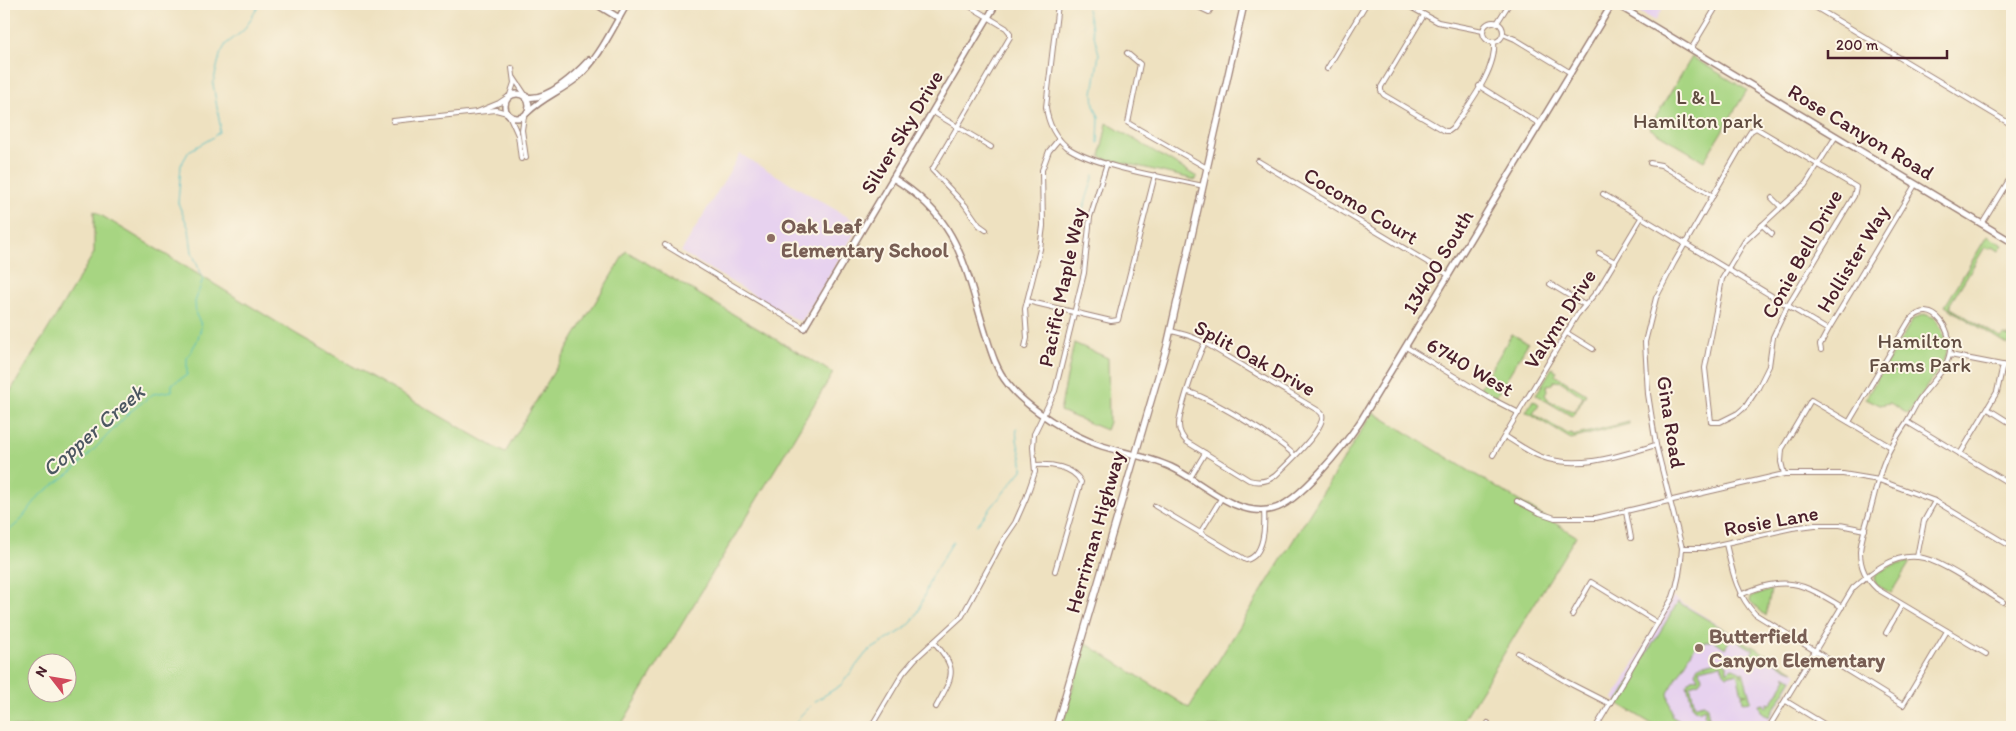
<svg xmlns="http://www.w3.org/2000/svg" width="2016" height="731" viewBox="0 0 2016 731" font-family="Itim,sans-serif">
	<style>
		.built { fill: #e7d2ef }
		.green { fill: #a7d582; stroke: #787a56; fill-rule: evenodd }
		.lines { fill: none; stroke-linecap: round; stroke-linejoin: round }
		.stream { stroke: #4fbec5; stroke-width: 1 }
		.minor-casing { stroke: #9c8076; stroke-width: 6 }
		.tertiary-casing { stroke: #9c8076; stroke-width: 8 }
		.secondary-casing { stroke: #9c8076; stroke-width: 8 }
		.minor { stroke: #fff; stroke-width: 4 }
		.tertiary { stroke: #fff; stroke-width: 5 }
		.secondary { stroke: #fff; stroke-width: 5.5 }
		.education-dot { fill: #8d6e63; stroke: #fcf5e5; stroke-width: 2 }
		.labels { text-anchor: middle; stroke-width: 4; stroke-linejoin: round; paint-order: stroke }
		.park-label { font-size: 21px; fill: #614c41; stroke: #fcf5e5 }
		.street-label { font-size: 21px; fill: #4a1f2b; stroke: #fcf5e5 }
		.education-label { font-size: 21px; font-weight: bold; fill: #785e54; stroke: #fcf5e5; text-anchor: start }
		.water-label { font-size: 22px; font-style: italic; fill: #4c5761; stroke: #fcf5e5 }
	</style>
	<rect width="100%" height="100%" fill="#fcf5e5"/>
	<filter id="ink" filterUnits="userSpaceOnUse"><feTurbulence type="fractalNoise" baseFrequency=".02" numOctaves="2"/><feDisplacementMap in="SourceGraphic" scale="10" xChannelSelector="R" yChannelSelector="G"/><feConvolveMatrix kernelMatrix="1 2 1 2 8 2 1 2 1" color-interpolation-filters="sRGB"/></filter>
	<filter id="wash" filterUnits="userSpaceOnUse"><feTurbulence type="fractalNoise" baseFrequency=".0096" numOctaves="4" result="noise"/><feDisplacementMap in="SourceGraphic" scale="20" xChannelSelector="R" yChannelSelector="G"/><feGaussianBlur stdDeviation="1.12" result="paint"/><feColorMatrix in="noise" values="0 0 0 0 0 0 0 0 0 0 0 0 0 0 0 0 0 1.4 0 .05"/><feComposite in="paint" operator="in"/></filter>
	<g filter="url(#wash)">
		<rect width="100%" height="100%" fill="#eee1c0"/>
		<!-- built -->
		<g class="built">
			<path d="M1625,4H1665L1655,21Z"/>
			<path d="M740,154L860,224L804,318L800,321L796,320L681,252Z"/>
			<path d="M1673,597L1797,673L1765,727H1661L1613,699Z"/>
		</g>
		<!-- green -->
		<g class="green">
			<path d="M1692,57L1747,90L1704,161L1649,128Z"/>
			<path d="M1107,123L1197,177L1196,180L1100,157Z"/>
			<path d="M94,211L298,335L505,453L626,251L833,373L620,727H4V402L94,253ZM38,664H68V694H38Z"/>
			<path d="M1987,236L2003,245L1999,251L1993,247L1988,249L1985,247L1950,304L1951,308L2001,338L2004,335L2009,337L2012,331V338L2008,345L1945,306Z"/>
			<path d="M1924,314L1935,318L1942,330L1947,350L1942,364L1908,414L1890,403L1880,405L1866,398L1913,319Z"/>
			<path d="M1512,334L1528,343L1495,398L1480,388Z"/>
			<path d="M1074,343L1108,358L1109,422L1106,430L1060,411Z"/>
			<path d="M1552,368L1557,371L1555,375L1586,394L1573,417L1536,395ZM1554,381L1562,382L1583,397L1574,412L1550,401L1545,395L1547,391L1546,385L1552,384Z"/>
			<path d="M1533,400L1539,404L1533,414L1568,434L1572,433L1573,436L1629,422V424L1571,439L1526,412Z"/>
			<path d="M1373,412L1576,536L1459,727H1062L1085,643L1189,708Z"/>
			<path d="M1910,562L1891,593L1877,585L1874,579C1879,567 1898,564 1910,562Z"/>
			<path d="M1771,590L1766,616L1750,601L1751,597Z"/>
			<path d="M1678,602L1794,671C1778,668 1766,646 1748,660L1753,650L1732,637L1725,648L1714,640L1720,629L1713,640L1696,645L1668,693L1672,713L1671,716L1683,723L1680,727H1657L1617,703Z"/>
			<path d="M1721,660L1727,664V672L1730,669L1733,668L1740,671L1742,677L1741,672L1743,671L1751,701L1743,702L1742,695L1747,694H1742L1737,673L1727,676L1724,673L1721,664L1700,669L1702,678L1699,682L1690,685L1695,706L1704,704L1707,707L1709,718L1704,715L1705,708L1698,711L1693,708L1687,684L1691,679L1698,678L1695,672L1698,666Z"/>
			<path d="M1785,675L1792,679L1769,717L1761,711L1759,705L1764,704L1765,707L1768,706V703L1771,704L1787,678Z"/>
		</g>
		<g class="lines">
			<!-- stream -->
			<g class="stream">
				<path d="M1087,9L1099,54L1093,93L1094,105L1099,117L1098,143"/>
				<path d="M1080,219L1094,175"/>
				<path d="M977,525L1022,470C1024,456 1014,442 1017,428"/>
				<path d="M4,535L19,522L40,495L75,469L131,411L153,394L172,391V384L187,375V358L197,341L201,328L200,322L196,315L195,302L203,279L192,252L189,229L178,203L181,165L189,151L212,138L219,132L220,125L213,84L220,55L226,44L243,31L260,4"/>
				<path d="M794,727L800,716L814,702L841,685L867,652L903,630L912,622L919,610L931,577L953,542"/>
			</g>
		</g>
	</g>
	<g filter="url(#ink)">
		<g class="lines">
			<!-- minor casing -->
			<g class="minor-casing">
				<g id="minor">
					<path d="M966,4L1006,28L1010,33V37L932,170L965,205L979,225L986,230"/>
					<path d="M1058,4L1046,107C1048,123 1055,137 1067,147C1092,166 1170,178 1203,186"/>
					<path d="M1192,4L1209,12L1213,4"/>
					<path d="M1405,4L1438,22L1483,31"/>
					<path d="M1810,4L2012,125"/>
					<path d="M1424,15L1381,87V91L1384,95L1445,131H1449L1453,128C1468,105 1497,70 1494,42"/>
					<circle cx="1493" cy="32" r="10"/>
					<path d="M1497,23L1509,4"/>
					<path d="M1503,34L1515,39L1571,73"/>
					<path d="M1691,49L1718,4"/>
					<path d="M1127,53L1140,64L1128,123L1207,168"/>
					<path d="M1327,69L1366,4"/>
					<path d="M514,78L526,96"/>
					<path d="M1479,86L1540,124"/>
					<path d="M510,95L514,83L512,68"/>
					<path d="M477,112L499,103L508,97"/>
					<path d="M933,112L991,147"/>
					<path d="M509,115L518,135L521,159"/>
					<path d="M524,116L522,130L526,158"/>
					<path d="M393,121L496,110L507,113"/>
					<path d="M1258,161L1449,275"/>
					<path d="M1650,163L1661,165L1713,196"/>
					<path d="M1603,194L1828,330"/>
					<path d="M1772,198L1781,207"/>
					<path d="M1982,224L2012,175"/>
					<path d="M1762,225L1772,234"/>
					<path d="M665,245L804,328"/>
					<path d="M1599,253L1615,262"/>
					<path d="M1550,284L1585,305"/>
					<path d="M1027,301L1111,321L1118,320L1155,175"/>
					<path d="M1171,331C1183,334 1194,336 1205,343L1319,411L1322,414C1327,428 1286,465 1275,476C1267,482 1259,483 1249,480L1187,442C1182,437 1179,432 1179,425C1179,411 1198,355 1205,343"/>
					<path d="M1567,333L1593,349"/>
					<path d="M1025,347L1027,338L1025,309L1040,249L1043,226L1042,170L1049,151L1059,139"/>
					<path d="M1406,347L1490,398L1519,413"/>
					<path d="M1821,350L1820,345L1828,330L1915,185"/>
					<path d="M1950,355L2012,367"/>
					<path d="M1188,392C1207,396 1280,440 1294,455"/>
					<path d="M1988,409L2012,424"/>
					<path d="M1849,422L1909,321C1934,294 1955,335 1949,356C1945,371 1930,384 1921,397C1915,405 1911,415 1906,423C1898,435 1890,447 1885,460C1878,476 1875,494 1870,511C1866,524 1861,539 1860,552C1860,567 1866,579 1877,589L1986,654"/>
					<path d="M1907,422L2012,485"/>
					<path d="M1505,436C1516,443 1527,451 1539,456C1577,471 1619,456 1656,445"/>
					<path d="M1960,454L1997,392L2003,365"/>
					<path d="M1493,455L1577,315L1598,290L1641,218"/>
					<path d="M1035,465C1050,464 1073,466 1081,482L1055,571"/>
					<path d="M1784,474L1781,462L1782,449L1811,400L1891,447"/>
					<path d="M1190,478L1205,453"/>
					<path d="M1517,501L1540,513L1555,518H1596L1784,474H1843L1879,480L1935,501L2012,547"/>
					<path d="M1155,506L1246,560C1265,556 1265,525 1264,510"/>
					<path d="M1626,512L1631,538"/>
					<path d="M1200,533L1222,497"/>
					<path d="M1726,544C1732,569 1736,594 1755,614L1903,705L1947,631"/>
					<path d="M1682,548H1704L1792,528L1815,525H1840L1865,530"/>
					<path d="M1917,557L1924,521L1935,501"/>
					<path d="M1740,595C1786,575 1801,582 1842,607"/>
					<path d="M1572,615L1591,582L1658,623"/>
					<path d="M1886,633L1902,605"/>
					<path d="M934,642C959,671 953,675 936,707"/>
					<path d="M1518,653L1567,682L1610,704"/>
					<path d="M1786,701L1829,727"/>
					<path d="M871,727L903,673L915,659L962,616L1004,539L1015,523L1026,498L1035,472L1033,447L1034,434L1055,391L1084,273L1090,217L1107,163"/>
					<path d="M1486,727L1488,723"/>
					<path d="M1596,727L1673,597C1679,581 1681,566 1682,548L1656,445L1648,394L1645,342L1656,298L1674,263L1742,145L1751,131L1756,128L1856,187L1854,196L1786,309L1773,337L1769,366L1758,388L1746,406L1738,413L1720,422H1711L1705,368L1722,279L1745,241L1805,185L1836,136"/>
					<path d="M1769,727L1853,588C1870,573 1893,554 1918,557C1940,559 1982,590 2003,602"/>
				</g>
			</g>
			<!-- tertiary casing -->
			<g class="tertiary-casing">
				<g id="tertiary">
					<path d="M596,4L619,18"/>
					<path d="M1616,4L2012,242"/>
					<circle cx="517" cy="106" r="12"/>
					<path d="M526,97C547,102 576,74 589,60"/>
					<path d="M528,112C542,98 561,91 577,78C599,59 612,29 627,4"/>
					<path d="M893,178C957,217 964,262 984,329C990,348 995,368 1008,384C1026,408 1073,437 1102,446C1125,453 1149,457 1171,467C1203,482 1235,518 1273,509C1299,503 1345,444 1360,422L1612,4"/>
					<path d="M804,328L996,4"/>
				</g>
			</g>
			<!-- secondary casing -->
			<g class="secondary-casing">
				<path id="secondary" d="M1056,727L1167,346L1244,4"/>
			</g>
			<!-- minor -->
			<use href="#minor" class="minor"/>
			<!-- tertiary -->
			<use href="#tertiary" class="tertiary"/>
			<!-- secondary -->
			<use href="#secondary" class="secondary"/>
		</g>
	</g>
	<!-- markers -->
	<g class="education-dot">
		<circle cx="771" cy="238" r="5"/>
		<circle cx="1699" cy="648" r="5"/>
	</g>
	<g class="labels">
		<!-- park labels -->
		<g class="park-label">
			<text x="1698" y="104">L &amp; L<tspan x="1698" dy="24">Hamilton park</tspan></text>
			<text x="1920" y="348">Hamilton<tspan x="1920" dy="24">Farms Park</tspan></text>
		</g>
		<!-- street labels -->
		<g class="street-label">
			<text transform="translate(902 132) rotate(-59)" y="7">Silver Sky Drive</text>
			<text transform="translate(1861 132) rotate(31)" y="7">Rose Canyon Road</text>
			<text transform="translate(1361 206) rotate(31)" y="7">Cocomo Court</text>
			<text transform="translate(1802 254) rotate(-61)" y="7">Conie Bell Drive</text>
			<text transform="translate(1853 259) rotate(-59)" y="7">Hollister Way</text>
			<text transform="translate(1438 262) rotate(-59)" y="7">13400 South</text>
			<text transform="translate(1062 287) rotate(-78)" y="7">Pacific Maple Way</text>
			<text transform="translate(1560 319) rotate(-57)" y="7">Valynn Drive</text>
			<text transform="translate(1255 358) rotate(29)" y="7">Split Oak Drive</text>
			<text transform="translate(1470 367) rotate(30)" y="7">6740 West</text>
			<text transform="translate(1671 422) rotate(81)" y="7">Gina Road</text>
			<text transform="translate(1771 521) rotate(-10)" y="7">Rosie Lane</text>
			<text transform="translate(1095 532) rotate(-74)" y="7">Herriman Highway</text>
		</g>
		<!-- education labels -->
		<g class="education-label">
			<text x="781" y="233">Oak Leaf<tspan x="781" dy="24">Elementary School</tspan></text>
			<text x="1709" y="643">Butterfield<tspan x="1709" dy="24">Canyon Elementary</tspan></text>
		</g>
		<!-- water labels -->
		<g class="water-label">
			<text transform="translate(93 430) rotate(-41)" y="8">Copper Creek</text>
		</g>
	</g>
	<!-- margin -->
	<rect width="2016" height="731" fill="none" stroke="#fcf5e5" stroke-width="20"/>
	<!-- north arrow -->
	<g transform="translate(52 678) rotate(301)"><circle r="24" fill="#fcf5e5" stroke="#b59f9b"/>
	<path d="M0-4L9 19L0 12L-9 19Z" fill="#d1495b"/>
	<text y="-8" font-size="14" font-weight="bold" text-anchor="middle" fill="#4a1f2b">N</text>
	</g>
	<!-- scale -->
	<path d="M1828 50v8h119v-8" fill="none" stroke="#4a1f2b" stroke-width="2.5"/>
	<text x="1836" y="50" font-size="15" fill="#4a1f2b" stroke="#fcf5e5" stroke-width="4" paint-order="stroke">200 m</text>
</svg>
